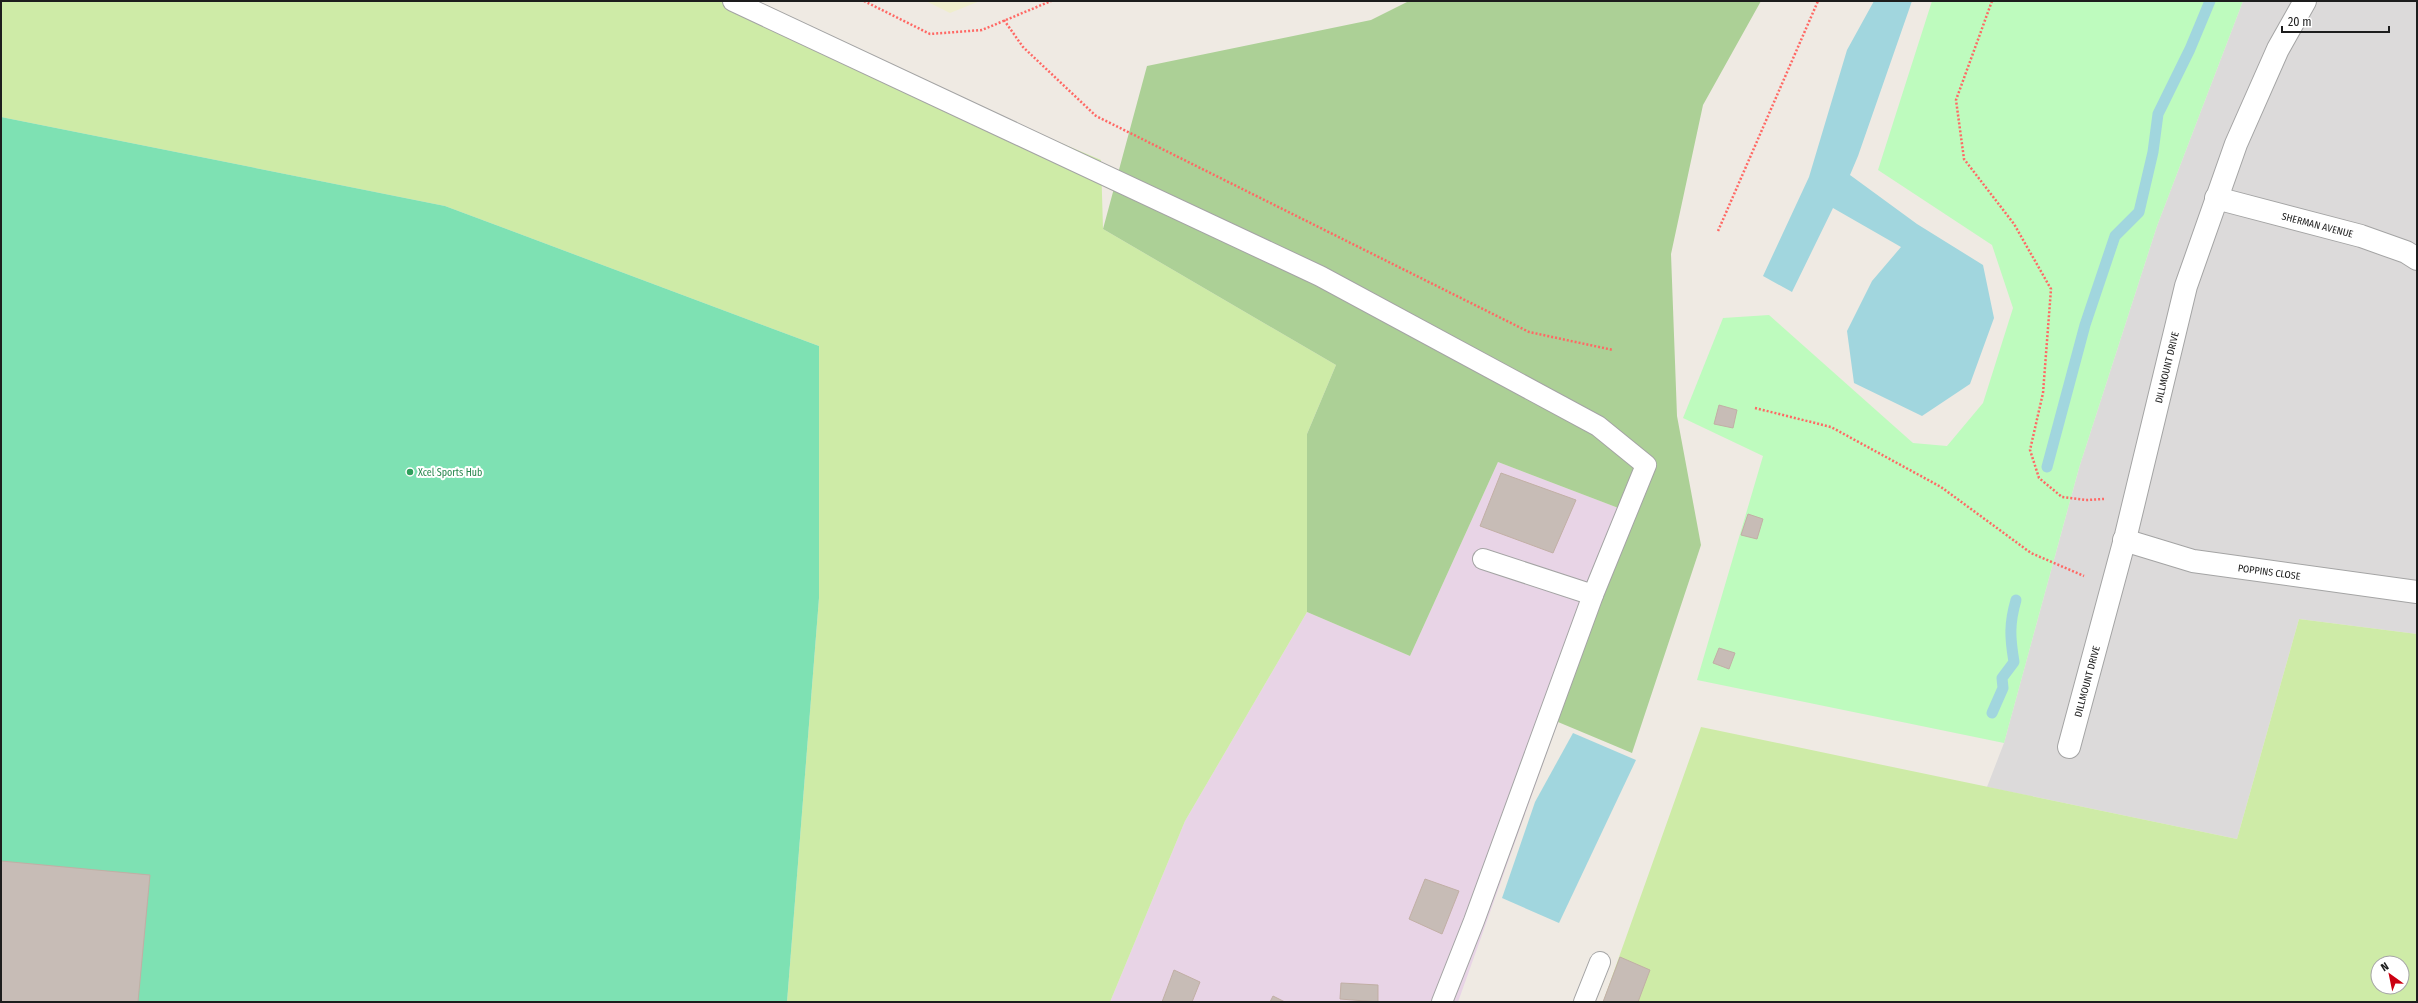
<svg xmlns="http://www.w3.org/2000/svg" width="2418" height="1003" viewBox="0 0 2418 1003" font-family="'Fira Sans Condensed',sans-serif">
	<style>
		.residential { fill: #dcdada }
		.industrial { fill: #e8d4e6 }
		.farmland { fill: #efeecd }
		.grass { fill: #ceeba7; fill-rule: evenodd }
		.forest { fill: #acd096 }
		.park { fill: #befbbe }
		.pitch { fill: #7ee1b3 }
		.water { fill: #a1d6de }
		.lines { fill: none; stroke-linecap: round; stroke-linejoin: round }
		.stream { stroke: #a1d6de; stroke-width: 11 }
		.building { fill: #c7bcb6; stroke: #c1afa5 }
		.lane-casing { stroke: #a4a4a4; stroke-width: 22 }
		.street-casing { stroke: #a4a4a4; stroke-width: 24 }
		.path { stroke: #ff6864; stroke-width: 2.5; stroke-dasharray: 2 2; stroke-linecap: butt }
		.lane { stroke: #fff; stroke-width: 20 }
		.street { stroke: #fff; stroke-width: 22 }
		.leisure-dot { fill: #2e9e5b; stroke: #fff; stroke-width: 1.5 }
		.labels { text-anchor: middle; stroke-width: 4; stroke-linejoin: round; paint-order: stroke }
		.street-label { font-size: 10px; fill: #1d1d1d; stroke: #fff }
		.leisure-label { font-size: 10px; fill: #27864d; stroke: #fff; text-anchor: start }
	</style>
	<rect width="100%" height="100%" fill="#efeae3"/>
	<!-- residential -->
	<path class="residential" d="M2243,1H2417V634L2299,619L2237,839L1987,787L2004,743L2079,468L2157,226Z"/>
	<!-- industrial -->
	<path class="industrial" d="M1498,462L1621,509L1558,722L1458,1002H1110L1185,821L1307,612L1410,656Z"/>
	<!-- farmland -->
	<path class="farmland" d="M926,1H980L950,13Z"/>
	<!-- grass -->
	<g class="grass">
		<path d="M1,1H726L1101,160L1103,229L1336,365L1307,434V612L1185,821L1110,1002H787L819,598V346L445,206L1,117Z"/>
		<path d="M2299,619L2417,634V1002H1603L1701,727L2237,839ZM2378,963H2402V987H2378Z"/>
	</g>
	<!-- forest -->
	<path class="forest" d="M1409,1H1761L1703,105L1671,254L1677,416L1701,545L1632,753L1558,722L1621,509L1498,462L1410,656L1307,612V434L1336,365L1103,229L1147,66L1371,20Z"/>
	<!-- park -->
	<path class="park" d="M1932,1H2243L2157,226L2079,468L2004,743L1697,680L1763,456L1683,418L1723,318L1769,315L1913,443L1947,446L1983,403L2013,308L1992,245L1878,170Z"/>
	<!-- pitch -->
	<path class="pitch" d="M1,117L445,206L819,346V598L787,1002H1Z"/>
	<!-- water -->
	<g class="water">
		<path d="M1874,1H1912L1858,156L1850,175L1917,224L1983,265L1994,318L1970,384L1922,416L1854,383L1847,331L1872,281L1901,247L1833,208L1792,292L1763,276L1809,177L1847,50Z"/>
		<path d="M1573,733L1636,760L1559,923L1502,898L1535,802Z"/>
	</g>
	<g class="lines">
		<!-- stream -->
		<g class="stream">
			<path d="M2047,467L2085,325L2115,236L2139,212L2153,152L2158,114L2190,49L2210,1"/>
			<path d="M1992,713L2003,688L2002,678L2014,662C2010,638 2009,624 2016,600"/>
		</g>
	</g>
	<!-- building -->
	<g class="building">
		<path d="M1719,405L1737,410L1733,428L1714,424Z"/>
		<path d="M1501,473L1576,500L1553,553L1480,526Z"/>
		<path d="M1748,514L1763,519L1757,539L1741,535Z"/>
		<path d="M1719,648L1735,653L1729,669L1713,663Z"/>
		<path d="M1,861L150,875L138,1002H1Z"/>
		<path d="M1425,879L1459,891L1442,934L1409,919Z"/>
		<path d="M1620,957L1650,970L1638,1002H1603Z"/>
		<path d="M1174,970L1200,982L1192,1002H1162Z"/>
		<path d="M1341,983L1378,985V1002L1340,999Z"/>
		<path d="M1273,996L1285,1002H1270Z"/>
	</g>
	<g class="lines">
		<!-- lane casing -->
		<g class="lane-casing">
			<g id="lane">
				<path d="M733,1L1320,276L1598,426L1646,465L1593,595L1474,921L1442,1002"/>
				<path d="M1483,559L1593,595"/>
				<path d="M1584,1002L1600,962"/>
			</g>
		</g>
		<!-- street casing -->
		<g class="street-casing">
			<g id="street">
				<path id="s1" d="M2216,198L2361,236L2406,252L2417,259"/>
				<path id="s2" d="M2124,540L2193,561L2417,592"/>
				<path id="s3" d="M2069,747L2126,535L2186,286L2236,144L2278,49L2305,1"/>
			</g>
		</g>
		<!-- path -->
		<g class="path">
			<path d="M864,1L930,34L982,30L1051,1"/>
			<path d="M1992,1L1956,100L1964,159L2014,224L2051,289L2043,393L2030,450L2039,478L2062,497L2086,500L2104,499"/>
			<path d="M1004,20L1023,47L1096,116L1529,332L1613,350"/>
			<path d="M1718,231L1818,1"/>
			<path d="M1755,408L1831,427L1941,487L2031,553L2084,576"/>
		</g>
		<!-- lane -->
		<use href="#lane" class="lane"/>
		<!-- street -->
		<use href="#street" class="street"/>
	</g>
	<!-- markers -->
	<circle class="leisure-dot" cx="410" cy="472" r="4"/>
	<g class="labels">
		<!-- street labels -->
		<g class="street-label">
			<text dy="4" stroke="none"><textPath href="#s1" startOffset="105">SHERMAN AVENUE</textPath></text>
			<text dy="4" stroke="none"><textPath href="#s3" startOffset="392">DILLMOUNT DRIVE</textPath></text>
			<text dy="4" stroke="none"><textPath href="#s2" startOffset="149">POPPINS CLOSE</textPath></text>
			<text dy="4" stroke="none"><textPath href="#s3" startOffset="68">DILLMOUNT DRIVE</textPath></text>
		</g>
		<!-- leisure labels -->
		<g class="leisure-label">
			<text x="418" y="476">Xcel Sports Hub</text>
		</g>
	</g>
	<!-- border -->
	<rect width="2418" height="1003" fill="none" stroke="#1d1d1d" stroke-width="4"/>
	<!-- north arrow -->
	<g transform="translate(2390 975) rotate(327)"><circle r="19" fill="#ffffff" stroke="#a5a5a5"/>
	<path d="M0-3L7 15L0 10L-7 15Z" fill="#cb0011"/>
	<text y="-6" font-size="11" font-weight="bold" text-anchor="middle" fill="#1d1d1d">N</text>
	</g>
	<!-- scale -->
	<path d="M2282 26v6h107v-6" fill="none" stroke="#1d1d1d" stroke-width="2"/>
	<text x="2288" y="26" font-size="12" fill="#1d1d1d" stroke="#ffffff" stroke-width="3" paint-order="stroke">20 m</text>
</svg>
